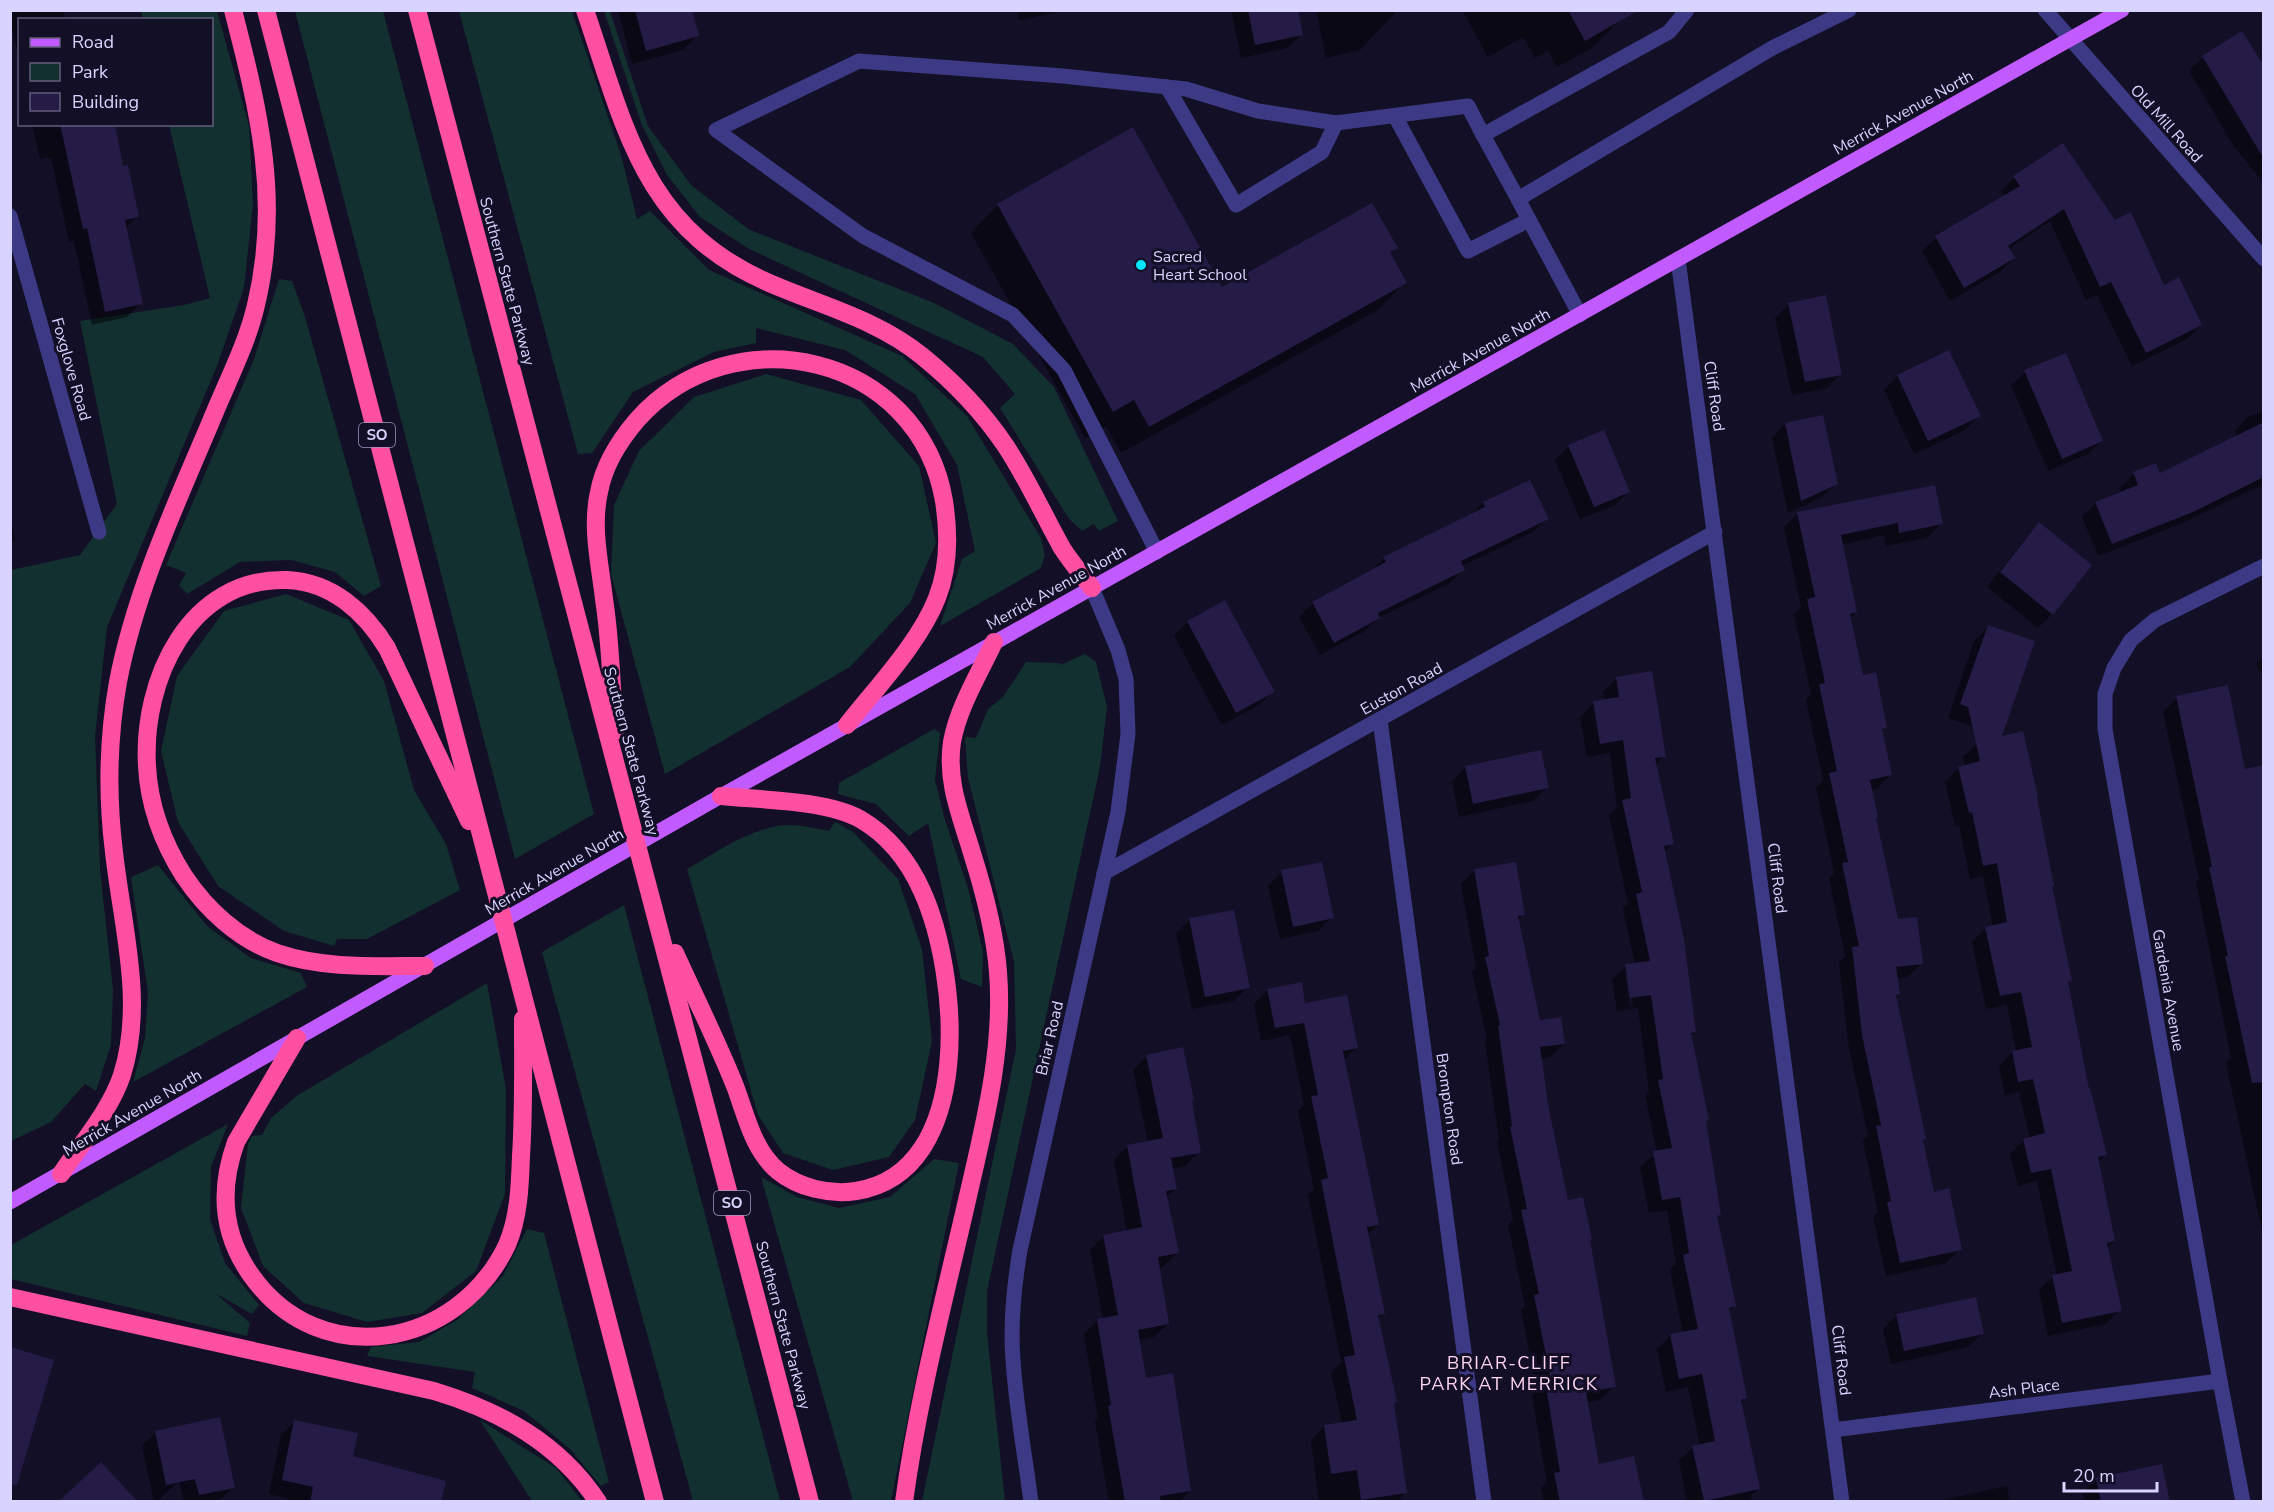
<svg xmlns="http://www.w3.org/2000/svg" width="2274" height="1512" viewBox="0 0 2274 1512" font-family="'Nunito Sans',sans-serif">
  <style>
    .green { fill: #12302f }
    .shadow { fill: #0007; fill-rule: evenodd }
    .building { fill: #241b47 }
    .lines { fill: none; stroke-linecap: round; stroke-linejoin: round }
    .minor { stroke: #3d3a85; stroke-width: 15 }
    .major { stroke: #c25bff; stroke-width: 15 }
    .highway { stroke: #ff4fa3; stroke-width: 18 }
    .poi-dot { fill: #00e5ff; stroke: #130f26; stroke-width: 2 }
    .labels { text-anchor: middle; stroke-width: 6; stroke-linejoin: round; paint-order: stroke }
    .shield { fill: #130f26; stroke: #9e99be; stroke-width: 1.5 }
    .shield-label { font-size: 15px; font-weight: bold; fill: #d9d4ff }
    .street-label { font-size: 16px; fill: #d9d4ff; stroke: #130f26 }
    .poi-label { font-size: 16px; fill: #d9d4ff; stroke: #130f26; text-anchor: start }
    .neighbourhood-label { font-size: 18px; letter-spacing: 1.5px; fill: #ffd6f0; stroke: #130f26 }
  </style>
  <rect width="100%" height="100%" fill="#130f26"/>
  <g class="green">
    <polygon points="141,11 217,11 249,126 253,204 244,288 217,366 107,627 95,736 100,869 113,990 111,1045 96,1091 85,1084 51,1122 11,1141 11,570 80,555 117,504 80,321 184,305 210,298 169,125 212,124 212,20 143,19"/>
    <polygon points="295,11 383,11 594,814 515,859"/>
    <polygon points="459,11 572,11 621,155 637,219 650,211 709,270 902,356 967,416 1041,538 1045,555 1041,568 940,626 962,559 975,551 957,465 915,394 845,350 756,328 756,343 714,352 633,392 592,453 578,454"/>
    <polygon points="604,11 610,11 648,126 691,185 748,229 934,303 1013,344 1054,387 1118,521 1099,531 1094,524 1082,531 1069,519 1000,408 1015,394 983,357 749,249 700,217 667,175 642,125"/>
    <polygon points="279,279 292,281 305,317 381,586 364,596 335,572 291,560 240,562 187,594 179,585 186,573 166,565 254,359"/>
    <polygon points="766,374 861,400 919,466 936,543 910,603 850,667 665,774 611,574 614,505 639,451 694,397"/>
    <polygon points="286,594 349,620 384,681 414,790 446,844 460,890 367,939 337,939 334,946 284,931 218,886 178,822 161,751 177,676 224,611"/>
    <polygon points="1085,654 1096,662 1107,707 1100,767 987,1291 987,1333 1005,1501 922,1501 1016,1049 1014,962 968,778 965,737 976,738 988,709 1003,697 1026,662 1060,663 1060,665"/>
    <polygon points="934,729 940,733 935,780 945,820 968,888 983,952 982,987 961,979 928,823 909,836 876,804 838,794 839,783"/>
    <path d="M835,822L853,832L898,879L922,949L932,1041L915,1120L889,1157L833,1170L783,1153L758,1115L687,869C715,853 745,832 777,826C794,823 812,828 829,831Z"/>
    <polygon points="158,865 207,926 251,958 301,973 307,987 133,1082 145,1038 148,993 131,877"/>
    <polygon points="624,905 780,1501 693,1501 542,952"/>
    <polygon points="487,983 506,1089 505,1194 476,1271 422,1313 367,1322 304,1303 263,1266 241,1208 248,1144 252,1136 262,1135 271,1118 298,1095"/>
    <polygon points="228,1124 211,1167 210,1219 225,1263 259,1305 252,1314 215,1293 250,1323 247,1336 11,1279 11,1245"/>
    <polygon points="934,1159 959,1163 891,1501 853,1501 761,1177 797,1197 839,1208 890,1197"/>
    <polygon points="527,1229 544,1233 609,1482 601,1486 570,1449 524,1411 472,1388 475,1372 367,1356 371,1347 419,1342 457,1320 503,1276"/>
    <polygon points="480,1420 556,1468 582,1501 532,1501"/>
  </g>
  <g class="shadow">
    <polygon points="10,10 63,10 65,20 20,20 20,63 10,21"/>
    <polygon points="618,10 690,10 697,36 683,50 632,64"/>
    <polygon points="1018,10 1069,10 1019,20"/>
    <polygon points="1231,10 1296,10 1301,35 1287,48 1241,58"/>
    <polygon points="1316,10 1398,10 1360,50 1326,58"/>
    <polygon points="1462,10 1613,10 1619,21 1592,48 1557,67 1548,51 1535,58 1523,37 1488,57"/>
    <polygon points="2242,34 2264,69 2264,183 2235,148 2189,71 2202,58"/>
    <polygon points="32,124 113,124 122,168 137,217 125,228 141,303 127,317 92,325 74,241 69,242 51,157 40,159"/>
    <polygon points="2014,178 2114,222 2163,287 2201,325 2187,339 2132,366 2097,295 2086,300 2050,221 2008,249 2014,258 2000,272 1950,301 1922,251 1936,238 2005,197 2001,191"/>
    <polygon points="998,205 1221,289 1396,248 1389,254 1405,282 1378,310 1121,453 1106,426 1085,438 971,233"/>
    <polygon points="1789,304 1841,374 1827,388 1792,395 1775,318"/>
    <polygon points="2025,372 2101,441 2088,454 2048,471 2011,385"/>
    <polygon points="1898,376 1979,416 1965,430 1914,454 1884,390"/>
    <polygon points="2264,411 2264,484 2178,525 2098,556 2082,517 2096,503 2122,493 2120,488 2134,474 2159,475 2237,437 2235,431 2248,417"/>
    <polygon points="1785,424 1836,483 1822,497 1788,513 1772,438"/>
    <polygon points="1569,446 1628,492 1614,506 1580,519 1555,460"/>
    <polygon points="1483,503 1547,518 1533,532 1462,566 1463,569 1450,583 1378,618 1365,631 1320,655 1299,617 1313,603 1370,572 1384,558 1470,516"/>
    <polygon points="1798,514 1941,524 1927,538 1886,546 1884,535 1842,545 1856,612 1850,618 1862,677 1886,727 1881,732 1890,775 1877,789 1871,790 1875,818 1897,921 1921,964 1907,977 1896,979 1898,994 1895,998 1925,1139 1922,1142 1933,1193 1960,1249 1946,1263 1886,1276 1873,1217 1878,1213 1863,1141 1868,1136 1849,1049 1839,963 1845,956 1829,878 1834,873 1816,788 1823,780 1806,700 1811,694 1794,614 1801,607 1784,527"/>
    <polygon points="10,517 15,540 10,544"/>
    <polygon points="2039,524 2052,614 2038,628 1987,587 2026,538"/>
    <polygon points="1225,602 1273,691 1259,705 1222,725 1174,636 1187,622"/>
    <polygon points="1988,627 1993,733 1948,718 1974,641"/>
    <polygon points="2264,657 2264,678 2256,664"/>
    <path d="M1617,678L1664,756L1655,765L1672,844L1664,852L1695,1032L1690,1036L1708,1119L1704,1123L1719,1215L1716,1218L1734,1306L1728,1312L1746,1398L1740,1403L1758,1489L1751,1496L1752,1502H1687L1679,1461L1693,1447L1700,1446L1688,1387L1666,1392L1657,1349L1671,1335L1683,1333L1670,1270L1676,1264L1667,1210L1649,1213L1640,1167L1657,1152L1645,1095L1649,1091L1638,1008L1617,1011L1612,980L1626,966L1635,964L1623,909L1628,904L1609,815L1617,807L1610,753L1587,757L1580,717L1594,703L1605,701L1603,692ZM1625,975H1628L1633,1005L1630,1006Z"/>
    <polygon points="2177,698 2244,770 2264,848 2264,1247 2261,1237 2263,1236 2226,1063 2231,1058 2196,882 2199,880 2163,712"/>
    <polygon points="1977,744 2050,887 2070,981 2066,984 2087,1091 2105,1155 2097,1163 2114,1241 2107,1248 2120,1310 2106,1324 2048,1336 2039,1290 2053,1277 2057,1276 2037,1181 2018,1186 2010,1154 2024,1140 2030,1139 2019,1092 2005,1095 1999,1066 2013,1052 2016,1051 2007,1005 1986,1009 1972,942 1986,928 1993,927 1983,876 1970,879 1959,825 1955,826 1945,782 1959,768 1965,766 1963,757"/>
    <polygon points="1540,752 1547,787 1533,801 1459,817 1452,781 1465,768"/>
    <polygon points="1475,870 1523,915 1518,920 1539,1021 1564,1044 1550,1057 1540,1059 1548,1111 1567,1202 1588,1241 1614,1386 1600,1400 1587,1402 1597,1466 1642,1502 1544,1502 1541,1488 1547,1483 1532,1396 1537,1391 1521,1310 1525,1306 1508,1225 1513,1220 1497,1142 1499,1140 1485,1041 1487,1039 1472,972 1476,969 1461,884"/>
    <polygon points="1282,872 1332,917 1318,931 1280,939 1268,886"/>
    <polygon points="1190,920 1248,987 1234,1001 1192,1009 1176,933"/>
    <polygon points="1268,990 1304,1004 1356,1048 1344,1060 1378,1224 1367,1235 1384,1313 1378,1319 1395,1402 1393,1404 1405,1493 1400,1498 1401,1502 1319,1502 1311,1440 1325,1426 1342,1424 1331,1373 1341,1362 1308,1195 1314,1189 1298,1111 1304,1105 1290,1035 1261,1041 1254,1004"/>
    <polygon points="1182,1049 1199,1152 1185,1166 1171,1169 1175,1189 1166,1198 1177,1253 1163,1267 1158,1268 1168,1324 1154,1337 1138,1340 1145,1379 1190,1491 1179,1502 1109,1502 1095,1421 1098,1418 1084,1334 1098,1320 1103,1319 1090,1250 1104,1236 1127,1232 1114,1160 1128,1146 1148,1142 1133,1070 1146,1057"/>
    <polygon points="1897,1315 1982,1334 1968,1347 1891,1364 1883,1329"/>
    <polygon points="295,1421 352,1457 439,1502 300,1502 269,1494 281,1435"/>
    <polygon points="156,1432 233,1487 219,1501 184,1502 179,1481 157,1502 154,1502 142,1446"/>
    <polygon points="2096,1480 2168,1502 2084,1502 2083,1493"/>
    <polygon points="2007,1486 2010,1502 1933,1502"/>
  </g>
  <g class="building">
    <polygon points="635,10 692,10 699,36 646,51"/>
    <polygon points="1248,10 1298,10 1303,35 1255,45"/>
    <polygon points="1568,10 1639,10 1585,41"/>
    <polygon points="2242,31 2264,66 2264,159 2202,56"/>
    <polygon points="60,124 115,124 123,166 128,165 139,217 125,220 143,304 105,312 87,228 83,229"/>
    <polygon points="1133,127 1222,287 1372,203 1398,248 1390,252 1407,283 1149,427 1134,400 1113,412 997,204"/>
    <polygon points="2063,143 2115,220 2131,212 2164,285 2179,277 2202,325 2146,353 2111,282 2100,287 2064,209 2008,246 2015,258 1964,288 1935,236 2020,186 2013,176"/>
    <polygon points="1826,295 1842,375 1805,382 1788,303"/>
    <polygon points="1949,350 1981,416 1928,441 1897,375"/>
    <polygon points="2066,353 2103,441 2062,459 2024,370"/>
    <polygon points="1823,415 1838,484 1801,501 1785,423"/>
    <polygon points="2264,422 2264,477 2193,512 2112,544 2095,502 2138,485 2133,472 2156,463 2160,473"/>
    <polygon points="1604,430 1630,492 1594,507 1568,445"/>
    <polygon points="1530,480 1549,519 1461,561 1465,570 1378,613 1380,618 1334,643 1312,602 1386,562 1383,557 1485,507 1483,502"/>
    <polygon points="1935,485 1943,524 1899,533 1898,523 1841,535 1857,612 1850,614 1863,675 1876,672 1887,728 1882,729 1892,775 1870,780 1878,817 1876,818 1898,919 1917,917 1923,964 1896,967 1900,994 1896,995 1926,1139 1923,1140 1934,1192 1949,1188 1962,1250 1900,1263 1887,1202 1891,1201 1876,1126 1881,1125 1862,1035 1852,947 1859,946 1842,863 1848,862 1829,773 1837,771 1819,684 1825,683 1807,599 1815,597 1797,512"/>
    <polygon points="2039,522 2092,565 2053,615 2000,572"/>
    <polygon points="1225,600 1275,692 1236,713 1187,621"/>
    <polygon points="1988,625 2035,641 2002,736 2023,731 2038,796 2037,797 2054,886 2052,886 2072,981 2068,982 2089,1089 2090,1088 2107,1155 2098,1157 2115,1241 2107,1243 2122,1311 2062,1323 2052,1275 2072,1271 2051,1169 2031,1173 2023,1139 2045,1133 2033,1079 2018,1082 2012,1051 2032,1047 2021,992 2000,996 1985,927 2007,922 1997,863 1983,866 1972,812 1969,813 1958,767 1980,761 1968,707 1960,704"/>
    <polygon points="1652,671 1666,757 1655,758 1674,844 1664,846 1684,939 1696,1032 1691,1033 1709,1120 1706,1121 1721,1215 1717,1216 1736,1306 1729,1308 1747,1398 1741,1400 1760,1489 1704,1501 1692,1446 1715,1441 1702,1374 1679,1379 1670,1334 1698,1329 1683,1255 1689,1253 1680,1197 1662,1200 1653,1151 1672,1148 1658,1080 1663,1079 1651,995 1630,998 1625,964 1650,961 1636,894 1642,892 1622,800 1631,798 1623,740 1600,744 1593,701 1619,697 1616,677"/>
    <polygon points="2228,685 2245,769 2264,765 2264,1082 2252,1083 2225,956 2228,956 2209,867 2212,867 2176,696"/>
    <polygon points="1541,750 1549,788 1473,804 1465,766"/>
    <polygon points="1322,862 1334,918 1293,927 1281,870"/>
    <polygon points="1516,862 1525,915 1518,916 1540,1020 1561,1017 1565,1044 1540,1047 1549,1110 1568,1200 1583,1197 1592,1239 1590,1240 1616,1387 1586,1392 1599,1464 1634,1456 1644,1502 1560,1502 1554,1473 1560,1472 1545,1381 1551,1380 1534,1295 1539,1294 1521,1210 1527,1209 1510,1127 1512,1126 1498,1026 1500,1025 1485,957 1489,956 1474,869"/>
    <polygon points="1234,910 1250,988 1205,997 1189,918"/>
    <polygon points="1302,982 1305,1003 1347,995 1358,1048 1343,1051 1379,1225 1367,1227 1385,1314 1378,1315 1397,1402 1394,1403 1407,1493 1361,1500 1357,1470 1331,1474 1324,1425 1357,1420 1344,1357 1355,1355 1321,1180 1328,1178 1311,1096 1318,1095 1304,1023 1275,1028 1267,989"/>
    <polygon points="1183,1047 1194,1100 1192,1101 1201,1153 1171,1158 1177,1189 1166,1191 1179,1253 1158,1257 1169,1324 1138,1330 1146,1378 1173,1373 1191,1491 1160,1496 1161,1502 1125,1502 1108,1406 1111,1405 1097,1319 1118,1315 1103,1235 1142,1227 1127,1145 1163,1138 1146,1055"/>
    <polygon points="1976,1297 1984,1334 1904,1351 1896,1314"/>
    <polygon points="10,1347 54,1360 17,1485 10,1484"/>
    <polygon points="220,1417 235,1488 199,1495 195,1479 166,1485 155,1431"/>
    <polygon points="294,1420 358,1433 353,1456 446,1481 441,1502 310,1502 313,1487 282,1480"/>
    <polygon points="101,1462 138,1502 58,1502"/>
    <polygon points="2162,1464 2170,1502 2101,1502 2096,1478"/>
  </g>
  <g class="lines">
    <g class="minor">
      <polyline points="2045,10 2264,259"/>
      <polyline points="1167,87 1236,205 1322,152 1336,123"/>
      <polyline points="1395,116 1468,251 1529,220"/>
      <polyline points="1483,135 1518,199"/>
      <polyline points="10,216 99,532"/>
      <polyline points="1678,259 1842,1502"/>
      <polyline points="1580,315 1518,199 1774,47 1849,10"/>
      <polyline points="1157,552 1064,370 1013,315 863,236 716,130 859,61 1063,76 1186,89 1258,111 1336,123 1468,106 1483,135 1669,32 1687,10"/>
      <polyline points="1380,720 1484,1502"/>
      <polyline points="1104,873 1715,532"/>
      <polyline points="1833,1430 2220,1381"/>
      <path d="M1031,1502C1025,1455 1016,1407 1013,1360C1010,1323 1014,1286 1020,1250L1118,812L1128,734L1126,679L1118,650L1092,588"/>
      <polyline points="2243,1502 2220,1381 2105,729 2105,694 2114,668 2131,640 2155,620 2264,566"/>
    </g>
    <polyline class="major" points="10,1202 721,796 2122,10"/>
    <g class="highway">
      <polyline points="266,10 655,1502"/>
      <polyline points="417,10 810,1502"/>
      <path d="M585,10C625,127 643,227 767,282C819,305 877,319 922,356C954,382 982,411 1005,445C1027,478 1043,514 1062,548C1071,562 1082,575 1092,588"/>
      <path d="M615,731C611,687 611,643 604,599C600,564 591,528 599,492C604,465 619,441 637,420C733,312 919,354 944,501C949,533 949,568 937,598C920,642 876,688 847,725"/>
      <path d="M675,953C695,997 717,1041 735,1086C746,1115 753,1150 778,1171C799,1188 830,1195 856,1191C977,1172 959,972 922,891C909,862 888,835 860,819C827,800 760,800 721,796"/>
      <path d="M425,966C375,966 324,969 277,953C238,939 206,909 184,876C163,843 149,805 147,766C142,680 189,577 287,580C332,582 365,612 387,648L469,821"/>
      <path d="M297,1038L236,1142C219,1189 222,1234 251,1275C320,1373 458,1348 507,1245C519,1217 520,1185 521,1156C524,1110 523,1065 523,1019"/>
      <path d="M61,1174C81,1144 111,1109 122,1075C145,1002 122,926 114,852C107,796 108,738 118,682C136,587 180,496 217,407C231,374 248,340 256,305C281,200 259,111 233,10"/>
      <path d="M10,1297L434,1391C500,1411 559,1443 598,1502"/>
      <path d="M904,1502C918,1398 945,1297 968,1196C985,1122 1004,1048 998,972C995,931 984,891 972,853C961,816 946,782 952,742C958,708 979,674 994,642"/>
    </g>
  </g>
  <circle class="poi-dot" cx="1141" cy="265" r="6"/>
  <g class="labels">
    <g class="shield">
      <rect x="359" y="423" width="36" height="24" rx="4.5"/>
      <rect x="714" y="1191" width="36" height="24" rx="4.5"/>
    </g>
    <g class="shield-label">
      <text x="377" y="440">SO</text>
      <text x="732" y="1208">SO</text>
    </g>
    <g class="street-label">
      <text transform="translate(1903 112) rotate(-29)" y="6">Merrick Avenue North</text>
      <text transform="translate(2167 123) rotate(48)" y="6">Old Mill Road</text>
      <text transform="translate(508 281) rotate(75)" y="6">Southern State Parkway</text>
      <text transform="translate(1480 350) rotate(-29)" y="6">Merrick Avenue North</text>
      <text transform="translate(72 369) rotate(74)" y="6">Foxglove Road</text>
      <text transform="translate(1715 396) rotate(82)" y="6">Cliff Road</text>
      <text transform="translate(1056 587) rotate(-29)" y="6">Merrick Avenue North</text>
      <text transform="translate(1401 688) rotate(-29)" y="6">Euston Road</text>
      <text transform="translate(632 751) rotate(75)" y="6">Southern State Parkway</text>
      <text transform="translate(554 871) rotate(-30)" y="6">Merrick Avenue North</text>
      <text transform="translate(1778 878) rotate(83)" y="6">Cliff Road</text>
      <text transform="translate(2169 990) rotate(80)" y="6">Gardenia Avenue</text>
      <text transform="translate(1049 1038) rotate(-77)" y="6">Briar Road</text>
      <text transform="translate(1450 1109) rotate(82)" y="6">Brompton Road</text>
      <text transform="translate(132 1112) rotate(-30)" y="6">Merrick Avenue North</text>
      <text transform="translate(784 1325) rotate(75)" y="6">Southern State Parkway</text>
      <text transform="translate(1842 1360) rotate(83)" y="6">Cliff Road</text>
      <text transform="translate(2024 1388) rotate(-7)" y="6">Ash Place</text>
    </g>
    <g class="poi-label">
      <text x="1153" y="262">Sacred<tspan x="1153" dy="18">Heart School</tspan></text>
    </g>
    <g class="neighbourhood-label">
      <text x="1509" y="1369">BRIAR-CLIFF<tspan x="1509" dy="21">PARK AT MERRICK</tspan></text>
    </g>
  </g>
  <rect width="2274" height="1512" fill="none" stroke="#d9d4ff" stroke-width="24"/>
  <rect x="18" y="18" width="195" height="108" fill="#130f26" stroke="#625e7d" stroke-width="1.5"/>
  <rect x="30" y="38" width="30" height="9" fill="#c25bff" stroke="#625e7d" stroke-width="1.5"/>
  <text x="72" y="48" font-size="18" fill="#d9d4ff">Road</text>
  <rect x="30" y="63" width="30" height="18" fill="#12302f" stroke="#625e7d" stroke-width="1.5"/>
  <text x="72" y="78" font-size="18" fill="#d9d4ff">Park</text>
  <rect x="30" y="93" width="30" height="18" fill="#241b47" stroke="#625e7d" stroke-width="1.5"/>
  <text x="72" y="108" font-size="18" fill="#d9d4ff">Building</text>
  <path d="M2064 1482v9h93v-9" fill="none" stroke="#d9d4ff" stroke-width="3"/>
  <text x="2073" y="1482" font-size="18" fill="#d9d4ff" stroke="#130f26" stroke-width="4.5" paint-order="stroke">20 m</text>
</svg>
